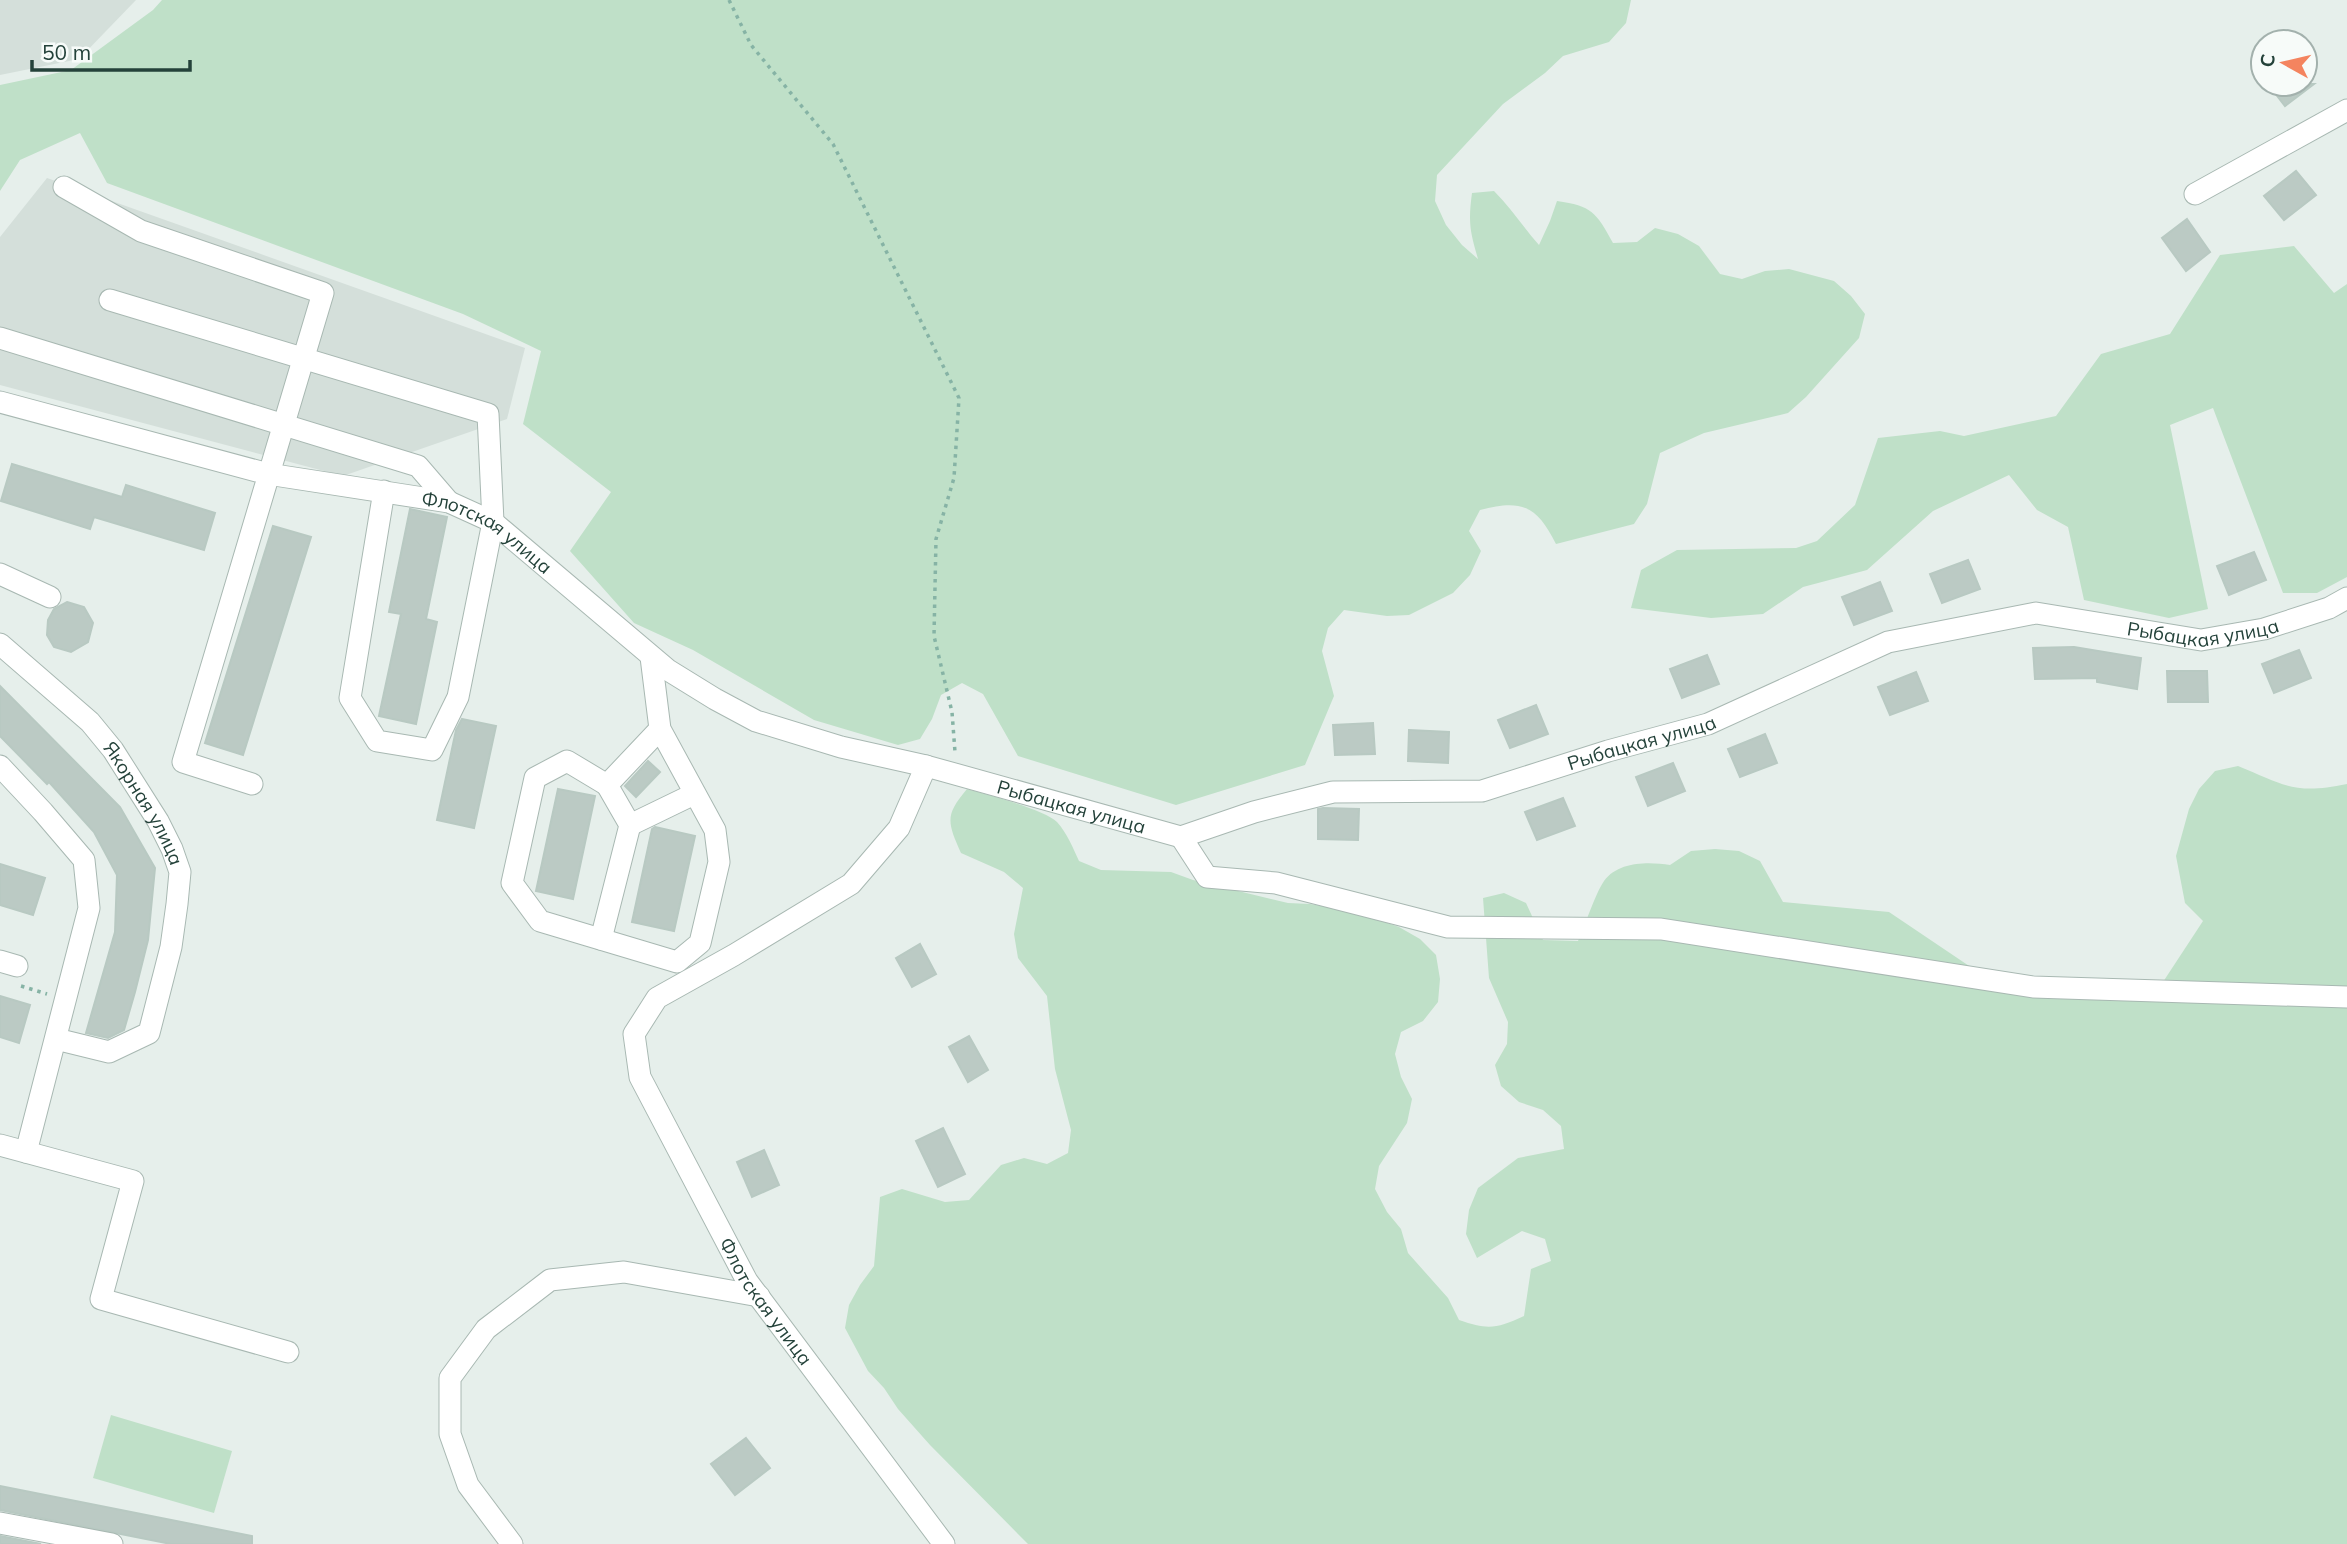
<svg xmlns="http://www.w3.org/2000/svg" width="2347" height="1544" viewBox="0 0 2347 1544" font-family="Mulish,sans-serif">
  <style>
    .built { fill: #d4dfda }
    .green { fill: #bfe0c8 }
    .building { fill: #bbcac4; stroke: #b8c9c2; stroke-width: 2 }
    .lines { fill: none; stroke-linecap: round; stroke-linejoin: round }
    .minor-casing { stroke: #a8b8b2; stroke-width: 23 }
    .path { stroke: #86b3a5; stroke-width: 3.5; stroke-dasharray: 3.5 5; stroke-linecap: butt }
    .minor { stroke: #fff; stroke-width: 21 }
    .labels { text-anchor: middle; stroke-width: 7; stroke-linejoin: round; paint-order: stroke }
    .street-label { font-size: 19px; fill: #24423a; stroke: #f7fbf9 }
  </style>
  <rect width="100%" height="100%" fill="#e6efeb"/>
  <g class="built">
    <polygon points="0,0 136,0 79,59 0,75"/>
    <polygon points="47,178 525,348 507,419 343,476 0,385 0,237"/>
  </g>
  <g class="green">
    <path d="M162,0H1631L1626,23L1609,42L1563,56L1545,73L1503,104L1437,175L1435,201L1446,225L1462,245L1478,259C1470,231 1468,223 1472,193L1494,191C1511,208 1523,227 1539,245L1550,221L1557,201C1592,206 1596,212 1613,243L1637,242L1655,228L1678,234L1699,246L1720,274L1742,279L1765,271L1789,269L1834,281L1851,296L1865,314L1859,338L1806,397L1788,413L1704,433L1660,453L1647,504L1634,524L1556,544C1537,506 1522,499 1480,510L1469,531L1481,551L1470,575L1453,593L1409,615L1387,616L1344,610L1328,628L1322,651L1334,696L1305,765L1176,805L1018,756L983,694L962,683L941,695L932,719L920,739L898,745L814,720L693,650L634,623L570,551L611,492L523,424L541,351L463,314L107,183L80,133L20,160L0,191V85L71,70L153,10Z"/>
    <polygon points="2294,246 2334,293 2347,284 2347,577 2317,593 2283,593 2213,408 2170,425 2208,609 2169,618 2084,600 2068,527 2037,510 2009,475 1933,511 1867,570 1803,587 1763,614 1711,618 1631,608 1641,570 1677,550 1796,548 1817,541 1855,505 1878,438 1940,431 1964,436 2056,416 2101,354 2170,334 2220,255"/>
    <path d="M2238,766C2284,785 2295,795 2347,784V1544H1028L930,1445L898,1409L884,1388L868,1371L845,1328L849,1305L860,1285L874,1266L880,1197L902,1189L945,1202L969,1200L1001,1165L1024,1158L1047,1164L1068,1153L1071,1130L1055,1069L1047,996L1018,958L1014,934L1023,888L1004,872L961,853C947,822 945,815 967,789C986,794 1045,810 1057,822C1067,833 1073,848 1079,861L1101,870L1171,872L1193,880L1288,903L1310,904L1356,912L1399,927L1420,939L1436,955L1440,979L1438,1002L1423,1021L1401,1032L1395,1054L1401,1077L1412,1099L1407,1123L1379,1166L1375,1189L1387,1212L1401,1229L1408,1253L1448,1298L1459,1320C1488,1330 1496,1329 1524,1316L1531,1269L1551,1261L1545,1239L1522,1231L1477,1258L1466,1234L1469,1210L1478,1188L1518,1158L1564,1149L1561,1126L1543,1110L1519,1102L1501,1086L1495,1065L1507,1044L1508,1022L1489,978L1483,898L1504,893L1526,903L1543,940L1578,941C1585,926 1595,894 1604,881C1619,861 1649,862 1670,865L1691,851L1715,849L1739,851L1760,861L1783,902L1889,912L1984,976L2161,985L2203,921L2185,903L2176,856L2189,809L2199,789L2215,771Z"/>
    <polygon points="111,1415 232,1451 214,1513 93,1478"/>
  </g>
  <g class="building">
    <polygon points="2268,84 2314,84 2285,106"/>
    <polygon points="2296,171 2316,195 2284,220 2264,196"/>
    <polygon points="2187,219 2210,252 2186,271 2162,238"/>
    <polygon points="12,464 122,497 126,485 215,513 204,550 94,517 90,529 1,501"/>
    <polygon points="410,509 447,517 426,619 437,622 416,724 379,716 401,614 389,612"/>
    <polygon points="273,526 311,537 243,755 205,743"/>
    <polygon points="2254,552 2266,580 2229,595 2217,566"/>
    <polygon points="1968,560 1980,589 1942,603 1930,574"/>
    <polygon points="1880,582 1892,611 1854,625 1842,597"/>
    <polygon points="67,602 84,607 93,623 88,642 71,652 54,647 47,635 48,620 54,609"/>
    <polygon points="2074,647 2141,658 2137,689 2097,682 2097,678 2035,679 2033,648"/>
    <polygon points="2299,650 2311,678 2274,693 2262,664"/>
    <polygon points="1707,655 1719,684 1682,698 1670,669"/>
    <polygon points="2167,671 2207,671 2208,702 2168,702"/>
    <polygon points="1916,672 1928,701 1890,715 1878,687"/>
    <polygon points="0,686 120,807 155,868 148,940 135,992 124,1030 108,1038 86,1033 115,932 117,875 94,832 49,782 47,784 0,736"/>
    <polygon points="1536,705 1548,734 1510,748 1498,720"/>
    <polygon points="462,719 496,726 474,828 437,820 456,730"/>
    <polygon points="1373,723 1375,754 1335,755 1333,725"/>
    <polygon points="1409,730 1449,732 1448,763 1408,761"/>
    <polygon points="1765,734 1777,763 1740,777 1728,749"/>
    <polygon points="648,761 660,772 636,797 625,786"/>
    <polygon points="1673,763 1685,791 1648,806 1636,777"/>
    <polygon points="558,789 595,796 573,899 536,891"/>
    <polygon points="1563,798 1575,826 1537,840 1525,812"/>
    <polygon points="1323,808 1359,809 1358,840 1318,839 1318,809"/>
    <polygon points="655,827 695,836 674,931 632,922 652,829"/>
    <polygon points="0,864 45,878 33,915 0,905"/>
    <polygon points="920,944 936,974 912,987 896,958"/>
    <polygon points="0,996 30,1005 19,1043 0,1037"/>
    <polygon points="969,1036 988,1070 968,1082 949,1047"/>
    <polygon points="943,1128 965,1174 938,1187 916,1141"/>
    <polygon points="764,1150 779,1185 752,1197 737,1162"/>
    <polygon points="746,1438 770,1468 735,1495 711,1464"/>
    <polygon points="0,1486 252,1536 252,1544 171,1544 0,1510"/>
    <polygon points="0,1536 41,1544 0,1544"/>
  </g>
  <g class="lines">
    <g class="minor-casing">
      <g id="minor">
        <polyline points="64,187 141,231 323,293 183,762 252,784"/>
        <polyline points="2195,194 2347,110"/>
        <polyline points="110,300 488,414 493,522 458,697 432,750 377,741 350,698 384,491"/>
        <polyline points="0,338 418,466 449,502"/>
        <path id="s1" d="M0,402L268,474L449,502L493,522L668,670L715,699L756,721L841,747L926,766L1181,837L1254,812L1333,792L1482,791L1608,751L1708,724L1888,642L2036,613L2201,640L2264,629L2329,608L2347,598"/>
        <polyline points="0,574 50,597"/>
        <path id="s2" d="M0,644L90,722L113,750L158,821L172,849L180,872L177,904L171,947L149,1033L109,1052L56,1039"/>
        <polyline points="651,657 660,729 715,830 719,862 700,943 677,962 540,921 512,883 535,778 567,761 607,785 660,729"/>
        <polyline points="0,766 43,812 84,860 89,908 26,1152"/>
        <path id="s3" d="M926,766L899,828L851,884L734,955L657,998L634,1034L640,1077L747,1281L944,1544"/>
        <polyline points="630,825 694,794"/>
        <polyline points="1181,837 1207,877 1276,883 1448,927 1661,929 2033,987 2347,997"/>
        <polyline points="601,939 630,825 607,785"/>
        <polyline points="0,961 17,966"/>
        <polyline points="0,1145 133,1181 101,1299 288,1352"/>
        <polyline points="0,1523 112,1544"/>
        <polyline points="512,1544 468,1485 450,1434 450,1378 486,1329 550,1280 624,1272 759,1296"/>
      </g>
    </g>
    <g class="path">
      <polyline points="729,0 751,45 833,144 959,398 954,478 936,539 934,636 952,712 955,752"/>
      <polyline points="21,986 47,994"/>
    </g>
    <use href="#minor" class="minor"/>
  </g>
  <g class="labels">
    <g class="street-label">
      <text dy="7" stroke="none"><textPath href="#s1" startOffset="508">Флотская улица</textPath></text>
      <text dy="7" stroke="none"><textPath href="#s1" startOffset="2342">Рыбацкая улица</textPath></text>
      <text dy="7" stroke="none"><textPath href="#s1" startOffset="1755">Рыбацкая улица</textPath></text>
      <text dy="7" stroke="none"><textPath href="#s2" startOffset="217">Якорная улица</textPath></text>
      <text dy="7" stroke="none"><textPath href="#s1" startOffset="1167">Рыбацкая улица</textPath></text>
      <text dy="7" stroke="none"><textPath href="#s3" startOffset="710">Флотская улица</textPath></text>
    </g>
  </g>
  <g transform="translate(2284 63) rotate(278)"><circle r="33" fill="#f7fbf9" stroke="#a3b1ad" stroke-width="2"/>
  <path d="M0-5L12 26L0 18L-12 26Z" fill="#f4845f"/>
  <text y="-10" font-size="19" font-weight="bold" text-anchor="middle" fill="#24423a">С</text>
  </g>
  <path d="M32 60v10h158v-10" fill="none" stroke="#24423a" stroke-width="3.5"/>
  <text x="42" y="60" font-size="21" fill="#24423a" stroke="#f7fbf9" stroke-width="5" paint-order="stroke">50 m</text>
</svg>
